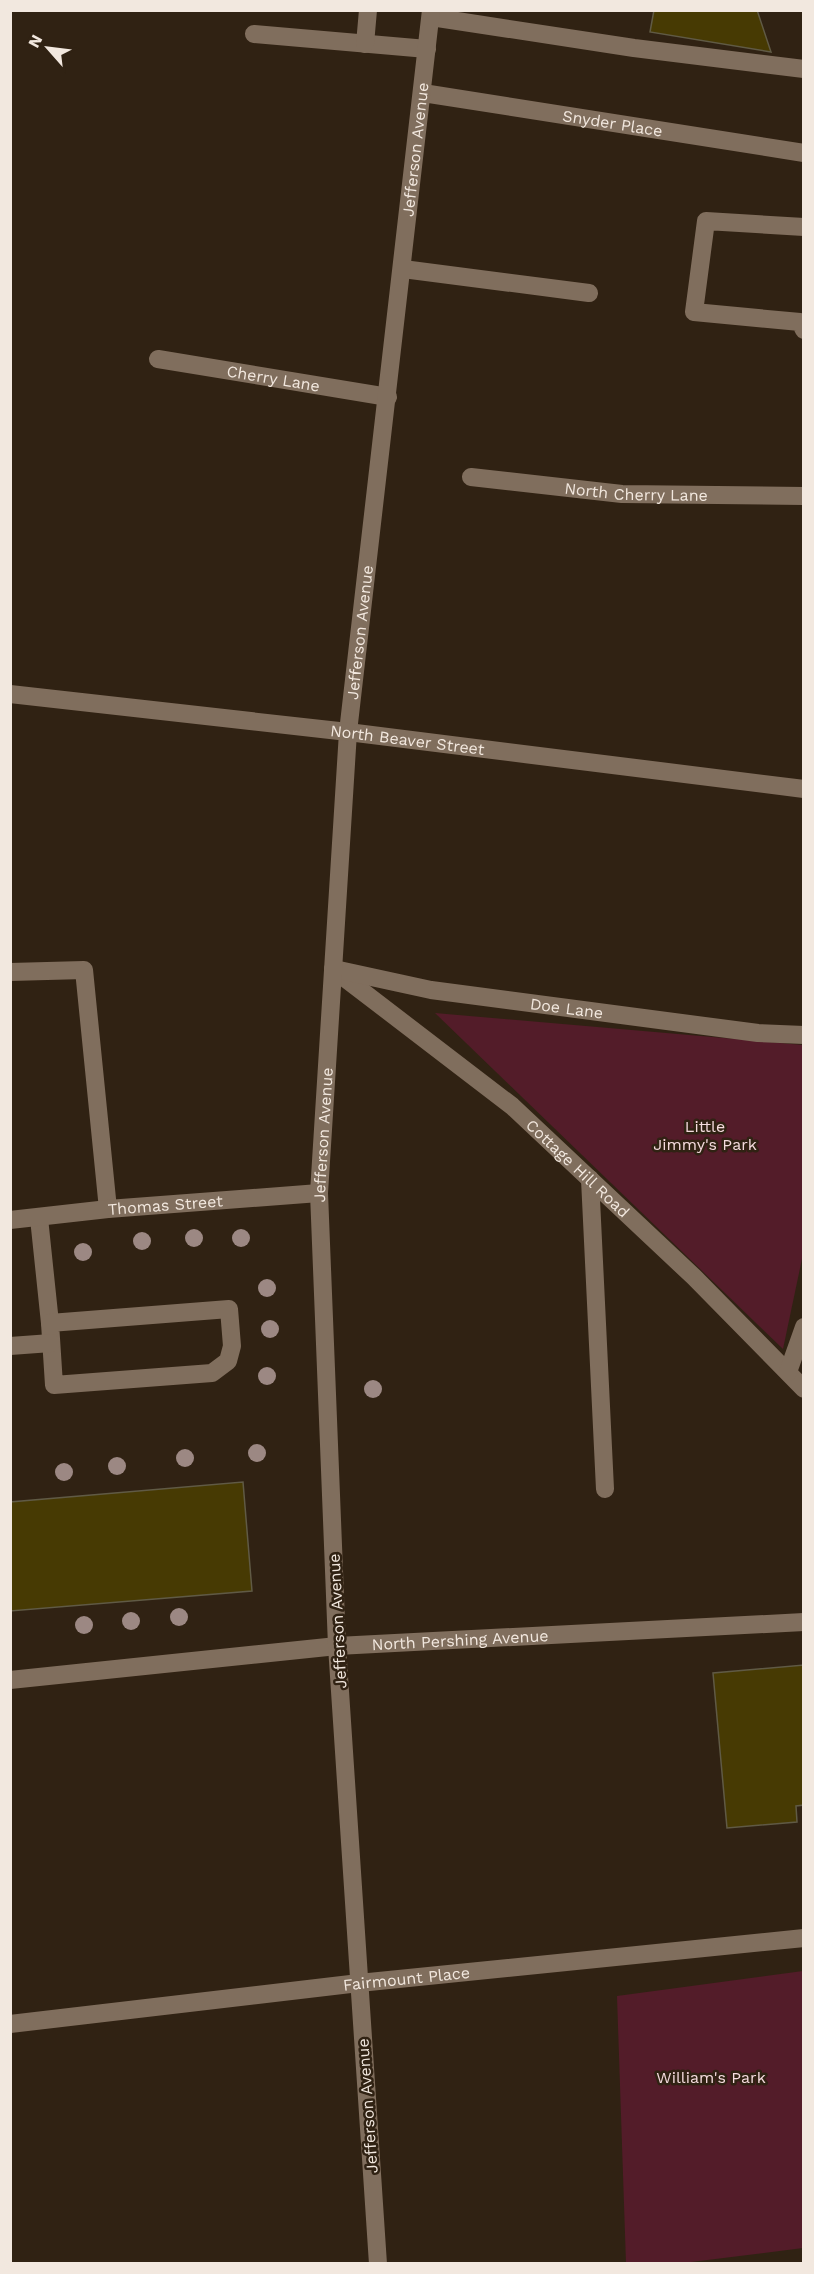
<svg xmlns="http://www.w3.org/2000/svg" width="814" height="2274" viewBox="0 0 814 2274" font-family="'Work Sans',sans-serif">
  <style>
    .green { fill: #531c29 }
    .building { fill: #473a03; stroke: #605a45; stroke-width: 1.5 }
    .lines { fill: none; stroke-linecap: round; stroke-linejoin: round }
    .service { stroke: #806e5d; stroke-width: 18 }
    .minor { stroke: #806e5d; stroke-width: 18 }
    .tertiary { stroke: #806e5d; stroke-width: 18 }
    .tree { fill: #9c8883 }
    .labels { text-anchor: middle; stroke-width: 5; stroke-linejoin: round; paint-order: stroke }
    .street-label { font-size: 16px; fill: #f2e8df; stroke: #302213 }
    .park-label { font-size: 16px; fill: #f5dbde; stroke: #302213 }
  </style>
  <rect width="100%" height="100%" fill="#302213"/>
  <g class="green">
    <polygon points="435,1013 803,1045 803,1254 783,1349"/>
    <polygon points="803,1971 803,2248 683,2263 626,2263 617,1996"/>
  </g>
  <g class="building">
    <polygon points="654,10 757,10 771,52 650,32"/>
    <polygon points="243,1482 252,1591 10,1611 10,1502"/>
    <polygon points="804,1665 804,1805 796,1806 797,1822 727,1828 713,1673"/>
  </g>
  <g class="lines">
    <g class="service">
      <polyline points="431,17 634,48 804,69"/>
      <polyline points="254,34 427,49"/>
      <polyline points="365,44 368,10"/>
      <polyline points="804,227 706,221 694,312 800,322 804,330"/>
      <polyline points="403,269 589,293"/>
      <path id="s1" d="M471,477L622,494L804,496"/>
      <polyline points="10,972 84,970 108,1209"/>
      <polyline points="590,1179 605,1489"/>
      <polyline points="39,1218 50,1323"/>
      <polygon points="229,1309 232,1346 228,1361 212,1373 54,1385 50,1323"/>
      <polyline points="10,1346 51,1343"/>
      <path id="s2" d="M10,2024L359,1983L804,1938"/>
    </g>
    <g class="minor">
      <path id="s3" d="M423,93L804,153"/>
      <path id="s4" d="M158,359L388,397"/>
      <path id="s5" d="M333,969L512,1106L694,1277L804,1389"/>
      <path id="s6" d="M339,970L431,990L758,1033L804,1035"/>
      <path id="s7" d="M10,1220L108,1209L319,1193"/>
      <polyline points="788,1372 804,1327"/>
      <path id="s8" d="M10,1680L337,1646L804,1622"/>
      <path id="s9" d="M378,2264L337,1646L319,1193L348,732L431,10"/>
    </g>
    <path class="tertiary" id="s10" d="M10,694L348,732L804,789"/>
  </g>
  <g class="tree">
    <circle cx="194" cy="1238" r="9"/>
    <circle cx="241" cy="1238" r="9"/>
    <circle cx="142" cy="1241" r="9"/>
    <circle cx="83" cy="1252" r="9"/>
    <circle cx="267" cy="1288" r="9"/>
    <circle cx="270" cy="1329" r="9"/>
    <circle cx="267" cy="1376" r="9"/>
    <circle cx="373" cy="1389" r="9"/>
    <circle cx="257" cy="1453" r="9"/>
    <circle cx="185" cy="1458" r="9"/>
    <circle cx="117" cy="1466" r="9"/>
    <circle cx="64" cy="1472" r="9"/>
    <circle cx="179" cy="1617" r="9"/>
    <circle cx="131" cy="1621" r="9"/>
    <circle cx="84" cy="1625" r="9"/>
  </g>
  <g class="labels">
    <g class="street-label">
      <text dy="6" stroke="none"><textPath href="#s3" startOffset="192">Snyder Place</textPath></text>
      <text dy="6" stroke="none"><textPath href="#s9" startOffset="2121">Jefferson Avenue</textPath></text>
      <text dy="6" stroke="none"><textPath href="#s4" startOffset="117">Cherry Lane</textPath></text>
      <text dy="6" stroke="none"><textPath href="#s1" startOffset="166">North Cherry Lane</textPath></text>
      <text dy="6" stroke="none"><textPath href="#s9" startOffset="1635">Jefferson Avenue</textPath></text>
      <text dy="6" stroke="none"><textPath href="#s10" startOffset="400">North Beaver Street</textPath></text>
      <text dy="6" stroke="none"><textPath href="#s6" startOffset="231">Doe Lane</textPath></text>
      <text dy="6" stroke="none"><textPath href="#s9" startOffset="1131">Jefferson Avenue</textPath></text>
      <text dy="6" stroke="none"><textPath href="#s5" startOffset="316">Cottage Hill Road</textPath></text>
      <text dy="6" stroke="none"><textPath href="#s7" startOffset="156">Thomas Street</textPath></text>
      <text transform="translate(337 1621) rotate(-93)" y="6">Jefferson Avenue</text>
      <text dy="6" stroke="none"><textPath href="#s8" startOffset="452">North Pershing Avenue</textPath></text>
      <text dy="6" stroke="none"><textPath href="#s2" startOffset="399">Fairmount Place</textPath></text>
      <text transform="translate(367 2106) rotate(-94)" y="6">Jefferson Avenue</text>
    </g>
    <g class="park-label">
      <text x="705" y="1132">Little<tspan x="705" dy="18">Jimmy's Park</tspan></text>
      <text x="711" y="2083">William's Park</text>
    </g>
  </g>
  <rect width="814" height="2274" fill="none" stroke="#f2e8df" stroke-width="24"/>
  <g transform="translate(48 48) rotate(298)" stroke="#302213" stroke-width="4.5" paint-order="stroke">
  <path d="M0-4.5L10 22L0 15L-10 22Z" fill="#f2e8df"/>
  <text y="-9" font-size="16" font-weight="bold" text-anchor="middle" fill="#f2e8df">N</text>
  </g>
</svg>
